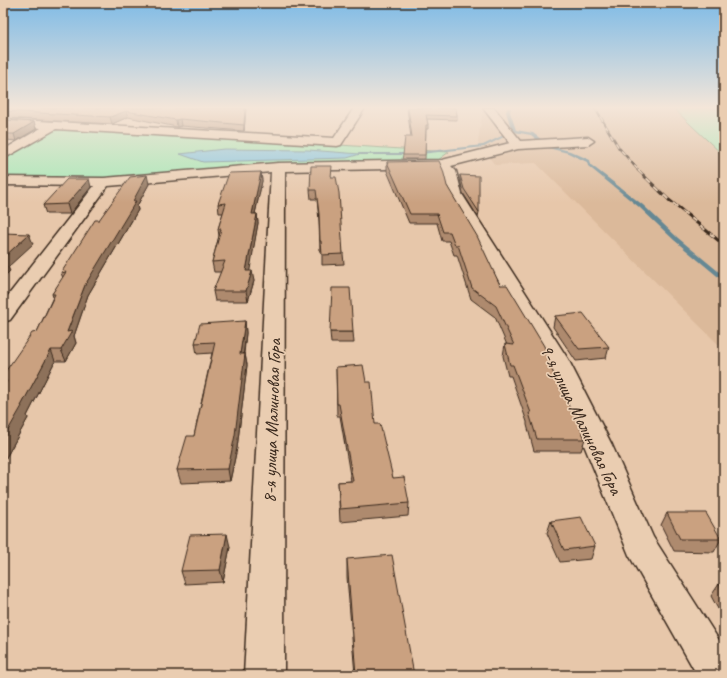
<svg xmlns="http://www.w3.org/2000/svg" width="727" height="678" viewBox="0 0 727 678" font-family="Caveat,sans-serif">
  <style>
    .built { fill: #dbb99a }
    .green { fill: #a2e7b4; stroke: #6e8869 }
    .water { fill: #81c6e2; stroke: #658894 }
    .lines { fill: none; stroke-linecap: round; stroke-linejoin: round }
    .stream { fill: #658894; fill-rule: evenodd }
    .minor-casing { stroke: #3b2a1e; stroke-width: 3 }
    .minor { fill: #eacdb1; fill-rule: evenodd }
    .rail-far1-casing { stroke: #3b2a1e; stroke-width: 2.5 }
    .rail-casing { stroke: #3b2a1e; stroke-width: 3 }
    .rail-far1 { stroke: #eacdb1; stroke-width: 1.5; stroke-dasharray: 5; stroke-linecap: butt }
    .rail { stroke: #eacdb1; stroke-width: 2; stroke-dasharray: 6; stroke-linecap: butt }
    .wall { fill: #ae8a6e; stroke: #3b2a1e }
    .shaded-wall { fill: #8d715a; stroke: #3b2a1e }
    .building { fill: #caa180; stroke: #3b2a1e }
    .labels { text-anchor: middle; stroke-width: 3.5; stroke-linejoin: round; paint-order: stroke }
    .street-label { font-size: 19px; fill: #3b2a1e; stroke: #eacdb1 }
  </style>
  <rect width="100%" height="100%" fill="#e7c7aa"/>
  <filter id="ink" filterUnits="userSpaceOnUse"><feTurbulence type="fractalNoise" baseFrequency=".025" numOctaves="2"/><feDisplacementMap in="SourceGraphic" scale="8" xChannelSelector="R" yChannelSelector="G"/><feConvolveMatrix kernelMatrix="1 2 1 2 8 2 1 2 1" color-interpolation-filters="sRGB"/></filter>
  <g filter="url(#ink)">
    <polygon class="built" points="487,108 673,108 724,156 724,350 536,163 495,165 478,143 482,113"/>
    <g class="green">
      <polygon points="673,108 724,108 724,156"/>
      <polygon points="55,127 449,152 434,163 109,179 3,177 3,159"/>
    </g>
    <polygon class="water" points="224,149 308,150 360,154 347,158 203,162 180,154"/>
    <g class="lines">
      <polygon class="stream" points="507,108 511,108 510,112 516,130 533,133 550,146 570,151 590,160 591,165 643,205 678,238 724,276 724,281 722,280 674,240 639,207 588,166 587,162 568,153 548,148 531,135 514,132 484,147 411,155 360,155 358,154 360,153 411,153 483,145 512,131 506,112"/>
      <g class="minor-casing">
        <g id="minor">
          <polygon points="354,108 365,108 341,145 337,146 56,129 3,159 3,150 41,128 3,125 3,119 334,138"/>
          <polygon points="483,108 494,108 521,141 588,137 594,141 588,145 518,149 451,166 456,171 462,194 568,359 612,445 653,537 724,648 724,675 697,675 629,555 584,445 544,359 448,194 443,172 439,168 285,171 284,675 244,675 271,172 108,186 10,320 3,322 3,302 94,186 3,185 3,177 104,178 278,163 442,160 510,143"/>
        </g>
      </g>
      <use href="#minor" class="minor"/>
      <g class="rail-far1-casing">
        <polyline id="rail-far1" points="595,108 619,148 639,171"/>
      </g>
      <g class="rail-casing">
        <polyline id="rail" points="638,170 669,200 724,245"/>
      </g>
      <use href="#rail-far1" class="rail-far1"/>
      <use href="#rail" class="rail"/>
    </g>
    <g class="wall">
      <polygon points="3,108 246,108 244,131 181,126 177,127 128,117 112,124 3,118"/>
      <polygon points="407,108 456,108 457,116 457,120 427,119 428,125 428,129 426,129 425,159 402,159 403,155 411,137"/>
      <polygon points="3,120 34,122 36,129 16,141 6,140 3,142"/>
      <polygon points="387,162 447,186 500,285 551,368 572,413 585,439 581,451 534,451 527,425 527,422 511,376 508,376 503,356 505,344 507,345 495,317 471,299 457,255 454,255 449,241 442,241 437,223 409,223 387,171"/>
      <polygon points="261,172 262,181 255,214 257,214 258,223 249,271 254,281 248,301 215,301 213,291 221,272 214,272 212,262 219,236 218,229 223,213 219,213 218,204"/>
      <polygon points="460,175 479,212 478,217 463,193 460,179"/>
      <polygon points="332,177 343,254 344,264 322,265 322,251 320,251 319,221 317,199 311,199 310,190"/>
      <polygon points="149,184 137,206 138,210 88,295 74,336 76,343 66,361 55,361 27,416 28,418 3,463 3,375 37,332 53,297 52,294 63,278 61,273 99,220"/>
      <polygon points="91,187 70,214 46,214 43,205"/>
      <polygon points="555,316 609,347 606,358 576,361 553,327"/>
      <polygon points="245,321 246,333 244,354 245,354 247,365 237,448 230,481 181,483 177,470 194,436 212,353 197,354 195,343"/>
      <polygon points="330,332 353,332 354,343 331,343"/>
      <polygon points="336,367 375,424 393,478 409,503 408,516 340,522 338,482 351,481 340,416 337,416"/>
      <polygon points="667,513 721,539 714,552 674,551 661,525"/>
      <polygon points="551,521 595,546 591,559 560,562 547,533"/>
      <polygon points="230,547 223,582 185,584 181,571"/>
      <polygon points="347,559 414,675 355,675 347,577"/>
      <polygon points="724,583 724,620 711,596 719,584"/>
    </g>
    <g class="shaded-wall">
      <polygon points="245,108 246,108 244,131 244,125"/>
      <polygon points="126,111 128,117 112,124 110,117"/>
      <polygon points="180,119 181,126 177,127 176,120"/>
      <polygon points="34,122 36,129 16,141 14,134"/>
      <polygon points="3,134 6,140 3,142"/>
      <polygon points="261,172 262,181 253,223 252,214"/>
      <polygon points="147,175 149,184 137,206 138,210 88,295 74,336 76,343 66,361 61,350 67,332 85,285"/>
      <polygon points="89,179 91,187 70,214 67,204"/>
      <polygon points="257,214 258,223 248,281 246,271"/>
      <polygon points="29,234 33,244 8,267 10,271 3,278 3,258"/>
      <polygon points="252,271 254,281 248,301 246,291"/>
      <polygon points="245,321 246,333 242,365 240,354"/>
      <polygon points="51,350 55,361 27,416 28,418 3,463 3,439"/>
      <polygon points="245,354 247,365 237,448 230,481 228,469"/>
      <polygon points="227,534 230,547 223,582 220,570"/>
    </g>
    <g class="building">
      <polygon points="3,108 245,108 244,125 180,119 176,120 126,111 110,117 3,111"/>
      <polygon points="408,108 456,108 457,116 426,115 428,125 426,125 425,155 403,155 405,137 412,137"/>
      <polygon points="3,120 34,122 14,134 3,134"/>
      <polygon points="439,161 443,170 447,186 477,236 500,285 507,285 544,346 551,368 572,413 574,413 585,439 537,439 529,413 531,413 513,365 510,365 505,344 514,345 496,306 472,288 458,245 455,245 450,232 443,232 437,214 410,214 387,162"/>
      <polygon points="311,166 332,166 331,177 336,177 339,193 343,254 322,255 321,241 320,241 319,214 316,190 310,190"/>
      <polygon points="261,172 252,214 257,214 246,271 252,271 246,291 213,291 225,261 212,262 221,229 218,229 226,203 218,204 229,173"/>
      <polygon points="147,175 133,201 136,201 85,285 67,332 72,331 61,350 51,350 21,406 22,406 3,439 3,387 7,381 3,381 3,375 32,333 37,332 55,294 52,294 66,272 61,273 95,220 99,220 130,177"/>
      <polygon points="460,175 479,176 479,212 464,189"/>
      <polygon points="67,179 89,179 67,204 43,205"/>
      <polygon points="3,233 29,234 3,258"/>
      <polygon points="332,288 350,288 353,332 330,332"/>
      <polygon points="583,313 609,347 579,349 555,316"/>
      <polygon points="245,321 240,354 245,354 235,435 228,469 177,470 187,436 194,436 215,342 195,343 200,324"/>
      <polygon points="363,365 366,382 371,382 375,424 380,424 393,478 404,477 409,503 340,509 338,482 353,481 339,404 337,404 336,367"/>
      <polygon points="667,513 706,513 721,539 680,539"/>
      <polygon points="581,517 595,546 564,550 551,521"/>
      <polygon points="227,534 220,570 181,571 190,535"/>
      <polygon points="392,555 414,675 356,675 347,559"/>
      <polygon points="724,583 724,593 719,584"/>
    </g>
  </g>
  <linearGradient id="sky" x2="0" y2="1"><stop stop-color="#7fbbe6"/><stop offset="0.53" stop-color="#f4e6d9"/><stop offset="1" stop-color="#f4e6d9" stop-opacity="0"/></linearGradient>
  <rect width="727" height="203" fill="url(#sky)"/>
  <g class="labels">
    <g class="street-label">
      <text transform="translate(582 419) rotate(64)" y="7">9-я улица Малиновая Гора</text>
      <text transform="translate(271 421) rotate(-88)" y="7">8-я улица Малиновая Гора</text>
    </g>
  </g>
  <rect width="727" height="678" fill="none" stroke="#eacdb1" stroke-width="16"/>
  <rect x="8" y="8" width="711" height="662" fill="none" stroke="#3b2a1e" stroke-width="1.5" filter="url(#ink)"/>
</svg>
